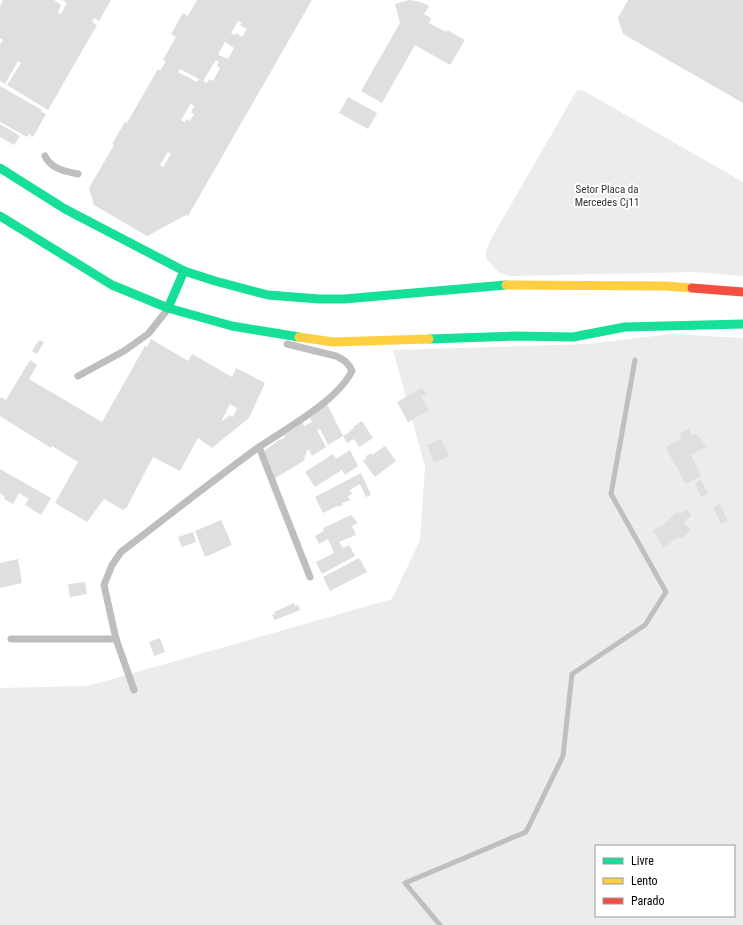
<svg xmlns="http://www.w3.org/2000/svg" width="743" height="925" viewBox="0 0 743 925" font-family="'Roboto Condensed',sans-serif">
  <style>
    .green { fill: #ececec; fill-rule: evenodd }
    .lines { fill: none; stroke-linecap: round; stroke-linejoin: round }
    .stream { stroke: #bfbfbf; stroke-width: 5 }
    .building { fill: #dfdfdf; fill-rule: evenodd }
    .lane { stroke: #bebebe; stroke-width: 7 }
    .fast { stroke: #16e098; stroke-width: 9 }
    .slow { stroke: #ffcf43; stroke-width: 9 }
    .jam { stroke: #f24e42; stroke-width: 9 }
    .labels { text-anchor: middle; stroke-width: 4; stroke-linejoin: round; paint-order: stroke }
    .park-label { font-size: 11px; fill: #333; stroke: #fff }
  </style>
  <rect width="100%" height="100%" fill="#fff"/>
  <g class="green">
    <polygon points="579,90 584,91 743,182 743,276 696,272 511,276 499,273 486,258 486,251 492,237 576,92"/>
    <path d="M671,334L743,338V925H0V688L88,686L392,599L420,540L425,467L393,350L588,344ZM596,846H734V916H596Z"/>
  </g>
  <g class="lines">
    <polyline class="stream" points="440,925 405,883 526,832 563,756 572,674 645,625 666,592 611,494 635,360"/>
  </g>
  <g class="building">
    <polygon points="3,0 54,0 61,5 58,12 61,14 67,3 62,0 111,0 99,21 94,18 92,22 97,25 48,110 7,85 21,63 18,61 5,84 0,81 0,45 3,40 0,38 0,6"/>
    <path d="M197,0H312L188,216L186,215L147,236L94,205L89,188L114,145L112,144L125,122L127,123L158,69L160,71L166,61L163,60L176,37L171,34L183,13L188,16ZM238,21L242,23L240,25L247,29L242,37L236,33L235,35L231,33ZM225,42L234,48L228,59L218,55ZM216,60L219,62L217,66L220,68L213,81L209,79L207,83L203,81ZM180,69L199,79L197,82L178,72ZM191,103L194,106L191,112L194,114L190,121L186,119L185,122L181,120ZM168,152L171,154L163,167L160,165Z"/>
    <polygon points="409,0 421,2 429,6 424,14 431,18 429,23 446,32 447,30 465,40 450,65 415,45 382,103 361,91 400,23 395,4"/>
    <polygon points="628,0 743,0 743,103 623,34 618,18"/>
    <polygon points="0,86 42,110 42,112 46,114 33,137 29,134 27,137 0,122"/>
    <polygon points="348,97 377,113 368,129 339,113"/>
    <polygon points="0,124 20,136 14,145 0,137"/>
    <path d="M151,339L188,361L192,354L232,377L236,368L265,383L249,418L212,448L198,438L180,471L153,457L127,507L123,510L104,499L87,522L55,503L78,462L52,446L51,448L0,416V397L6,400L30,360L37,365L29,379L102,422L145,346L147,347ZM230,404L237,408L233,417L230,415L221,422Z"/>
    <polygon points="39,340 44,342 37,354 32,351"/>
    <polygon points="422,388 426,394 421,396 429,410 408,422 397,402"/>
    <polygon points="327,404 343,436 350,432 349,431 354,428 353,427 362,421 373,438 359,447 354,439 347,443 343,436 328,445 320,429 317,430 326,447 312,456 309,450 306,451 307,454 305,454 306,456 304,457 305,460 274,479 272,474 274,474 264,451 279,440 285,438 284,435 294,429 302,422 304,426 312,422 310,418"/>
    <polygon points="689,429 692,435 695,433 707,446 691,455 701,476 685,484 676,465 675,466 666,447 681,439 679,434"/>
    <polygon points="441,439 449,456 434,463 427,445"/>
    <polygon points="385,446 396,461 375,477 363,461 367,458 366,456 371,453 372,455"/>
    <polygon points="350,450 358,466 345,475 342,470 315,487 305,472 333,454 336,459"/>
    <polygon points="0,469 51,498 41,515 25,505 29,499 19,493 13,504 4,499 5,497 0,493"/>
    <polygon points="361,473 371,495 366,497 360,484 350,490 352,494 348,496 350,500 342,503 343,505 338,507 337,506 323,513 315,497"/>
    <polygon points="701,480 708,494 701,497 695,483"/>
    <polygon points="720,504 728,521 721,524 713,507"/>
    <polygon points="688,509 691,516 684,523 690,530 681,539 678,537 664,548 653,530 662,526 678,512 680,514"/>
    <polygon points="351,515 358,523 352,526 356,535 339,542 343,548 349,545 355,556 322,574 316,562 334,553 328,539 319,544 315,536 324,531 323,528"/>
    <polygon points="221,520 232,545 205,557 195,531"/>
    <polygon points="193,532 196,542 182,547 178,537"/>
    <polygon points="359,558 367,572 330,591 323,577"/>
    <polygon points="18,559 22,583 0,588 0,563"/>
    <polygon points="85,582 87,594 70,597 68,584"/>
    <polygon points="294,603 295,606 298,605 300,610 275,620 272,615 275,614 274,612"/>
    <polygon points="160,638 165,652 154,656 149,642"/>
  </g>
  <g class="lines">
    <g class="lane">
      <path d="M45,156C51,169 65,171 78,174"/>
      <polyline points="78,376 124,351 148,334 168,309"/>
      <polyline points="259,447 310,577"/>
      <polyline points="11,639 116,639"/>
      <path d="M134,690L116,639L104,585L112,565L121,552C167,517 212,481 259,447C287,428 337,401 352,371C349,363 344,360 336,356L287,344"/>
    </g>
    <g class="fast">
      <polyline points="0,168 65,209 184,271 215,281 268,295 319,299 344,299 506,285"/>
      <polyline points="0,216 112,285 168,308 232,326 299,337"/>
      <polyline points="168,308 184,271"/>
      <polyline points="429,339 516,336 573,337 625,327 743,324"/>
    </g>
    <g class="slow">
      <polyline points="506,285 665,286 692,288"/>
      <polyline points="299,337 333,342 429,339"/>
    </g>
    <polyline class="jam" points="692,288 743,292"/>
  </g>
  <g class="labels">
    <g class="park-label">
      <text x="607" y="193">Setor Placa da<tspan x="607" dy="13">Mercedes Cj11</tspan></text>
    </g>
  </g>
  <rect x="595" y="845" width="140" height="72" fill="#ffffff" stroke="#999999"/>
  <rect x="603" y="858" width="20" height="6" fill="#16e098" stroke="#999999"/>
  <text x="631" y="865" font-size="12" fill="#000000">Livre</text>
  <rect x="603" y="878" width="20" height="6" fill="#ffcf43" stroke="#999999"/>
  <text x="631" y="885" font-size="12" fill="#000000">Lento</text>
  <rect x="603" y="898" width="20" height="6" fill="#f24e42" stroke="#999999"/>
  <text x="631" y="905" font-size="12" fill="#000000">Parado</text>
</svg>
